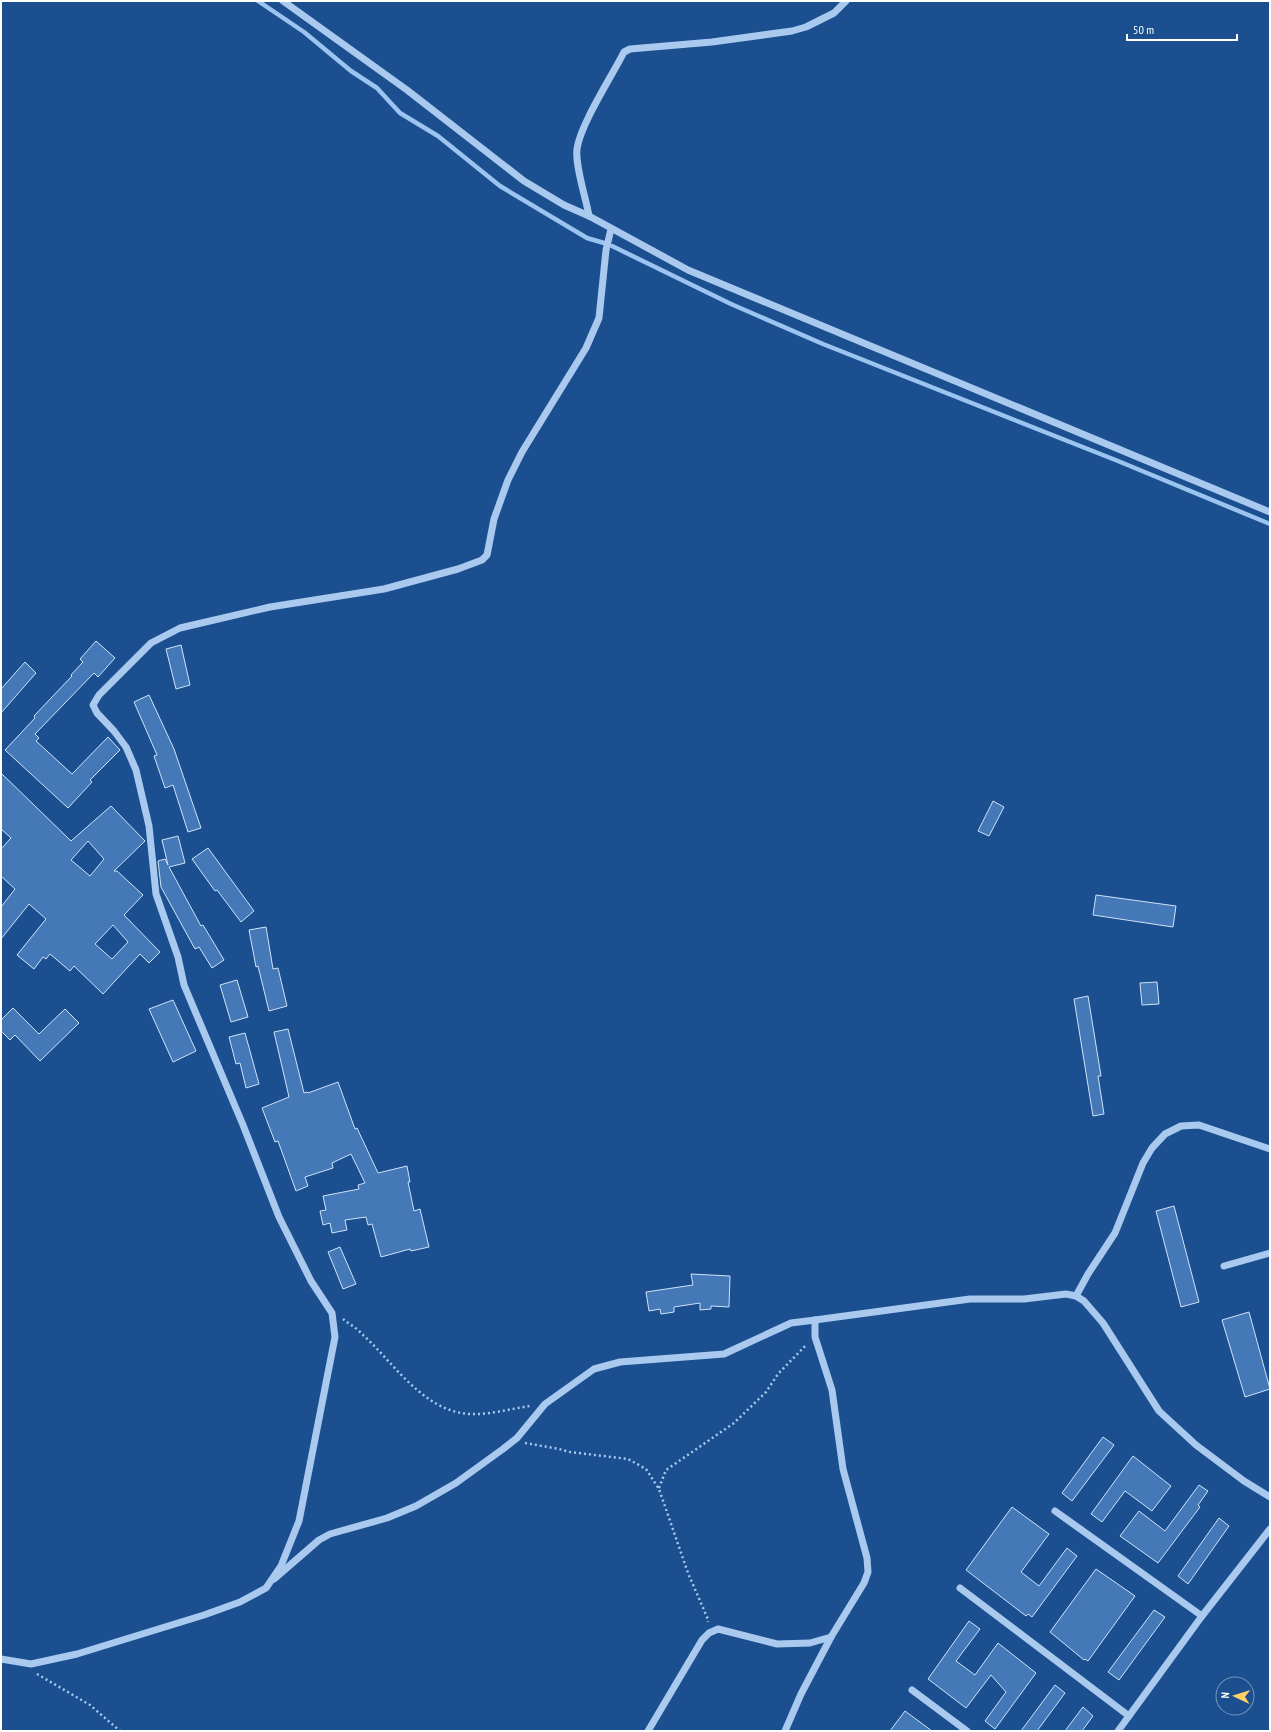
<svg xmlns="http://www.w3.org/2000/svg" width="1271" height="1732" viewBox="0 0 1271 1732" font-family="'PT Sans Narrow',sans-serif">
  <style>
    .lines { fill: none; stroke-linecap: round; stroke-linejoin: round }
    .stream { stroke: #9cc4f0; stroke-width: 4.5 }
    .building { fill: #4478b7; stroke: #cfe3fa; fill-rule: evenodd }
    .path { stroke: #a9c9ee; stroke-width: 2.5; stroke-dasharray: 2 3; stroke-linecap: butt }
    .minor { stroke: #a9c9ee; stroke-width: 7 }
  </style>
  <rect width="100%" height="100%" fill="#1b4f8f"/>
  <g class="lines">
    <g class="stream">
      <polyline points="258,1 304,32 351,71 377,88 400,113 438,136 500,186 587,238 604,243"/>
      <polyline points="612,246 731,304 823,344 1118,461 1270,524"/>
    </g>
  </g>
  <g class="building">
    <polygon points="96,641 115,658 98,677 94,673 35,734 39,738 36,741 72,774 108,737 120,750 90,780 92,782 68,808 5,750 35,718 34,716 72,676 71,675 83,662 80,659"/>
    <polygon points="181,645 190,685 176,689 166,649"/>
    <polygon points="25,662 36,673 1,713 1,689"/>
    <polygon points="149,695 174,749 201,828 188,832 173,785 165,788 154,756 157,755 134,702"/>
    <path d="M1,773L71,841L111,806L145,841L114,871H117L143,895L124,915L160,952L149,963L140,954L103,994L74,966L70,971L50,954L46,959L43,957L34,969L17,955L46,919L29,904L1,939V907L15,889L1,876V849L11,838L1,829ZM88,841L104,859L90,876L71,860ZM113,925L128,942L112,959L95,944Z"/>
    <polygon points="993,801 1004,807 989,836 978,831"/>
    <polygon points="178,836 185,863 169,867 201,926 203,925 224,960 212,968 199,947 195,949 161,887 158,861 165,859 168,865 162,840"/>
    <polygon points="208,848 254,911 241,922 217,890 215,891 192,859"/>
    <polygon points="1096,895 1176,906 1173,927 1093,915"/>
    <polygon points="266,927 273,969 278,968 287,1006 269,1011 258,966 256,967 249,930"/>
    <polygon points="237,980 248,1017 231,1022 220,985"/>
    <polygon points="1157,982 1159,1004 1142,1005 1140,983"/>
    <polygon points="1088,996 1101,1076 1098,1076 1104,1114 1093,1116 1074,999"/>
    <polygon points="173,1000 196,1051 173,1062 149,1009"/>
    <polygon points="13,1008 39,1034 65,1009 79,1023 40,1061 15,1035 10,1040 1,1031 1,1020"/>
    <polygon points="288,1029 304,1093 307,1092 308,1093 338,1082 355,1129 357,1128 378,1173 407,1166 410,1182 408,1182 414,1211 420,1209 429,1247 411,1251 410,1249 381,1257 372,1224 368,1225 366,1217 345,1220 347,1230 332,1233 330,1223 323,1225 320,1211 326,1210 323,1196 359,1189 358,1185 365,1183 351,1154 332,1163 333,1168 305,1177 308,1186 296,1191 278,1141 275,1142 262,1108 289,1097 274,1032"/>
    <polygon points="245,1033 259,1084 246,1088 240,1063 236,1064 229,1037"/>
    <polygon points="1174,1206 1199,1302 1181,1307 1156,1211"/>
    <polygon points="340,1247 356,1284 343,1289 328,1252"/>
    <polygon points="691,1274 730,1276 729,1307 711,1306 711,1309 700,1310 700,1303 674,1307 674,1312 661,1314 660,1309 649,1311 646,1292 693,1285"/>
    <polygon points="1249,1312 1270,1389 1245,1397 1222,1320"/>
    <polygon points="1103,1437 1114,1445 1072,1501 1062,1493"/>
    <polygon points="1133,1456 1171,1486 1152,1511 1125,1491 1102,1522 1091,1514"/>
    <polygon points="1199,1485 1208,1491 1198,1505 1200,1507 1158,1563 1120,1536 1139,1511 1165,1531"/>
    <polygon points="1012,1507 1049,1534 1021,1572 1039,1586 1067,1548 1077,1556 1032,1617 1028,1614 1026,1616 966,1570"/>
    <polygon points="1219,1518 1229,1526 1188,1584 1178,1576"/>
    <polygon points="1096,1569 1135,1596 1088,1661 1085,1659 1084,1660 1050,1632"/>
    <polygon points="1154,1610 1165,1617 1119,1680 1108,1672"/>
    <polygon points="969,1621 980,1629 956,1661 975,1675 998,1643 1036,1673 995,1729 985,1721 1006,1692 991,1675 966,1708 928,1679"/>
    <polygon points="1055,1685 1065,1693 1037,1731 1021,1731"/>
    <polygon points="1083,1707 1093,1716 1082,1731 1065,1731"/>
    <polygon points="905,1711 932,1731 890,1731"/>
  </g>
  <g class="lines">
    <g class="path">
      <path d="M343,1319C349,1324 357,1328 362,1334C392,1361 419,1405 461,1413C483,1417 508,1409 530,1406"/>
      <polyline points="525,1443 559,1449 570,1452 628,1459 646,1469 659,1489 688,1573 707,1617 708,1622"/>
      <polyline points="659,1488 666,1470 734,1423 766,1392 778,1374 807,1344"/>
      <polyline points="37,1674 90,1705 120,1731"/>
    </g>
    <g class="minor">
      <polyline points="283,1 407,90 524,181 564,205 589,216 688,270 1270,512"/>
      <path d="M589,216C586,198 575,166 577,149C580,125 612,76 624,52L630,49L712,42L792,31L806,27L834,13L846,1"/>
      <polyline points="1224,1266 1270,1253"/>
      <polyline points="1076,1296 1088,1274 1115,1233 1143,1163 1152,1148 1165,1134 1181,1126 1199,1125 1270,1149"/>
      <polyline points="1055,1511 1202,1616"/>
      <polyline points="274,1579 319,1540 330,1534 387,1518 416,1506 456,1483 503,1449 517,1438 545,1404 594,1369 620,1362 724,1354 791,1323 815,1320 970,1299 1024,1299 1066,1294 1076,1296 1084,1301 1103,1323 1159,1411 1196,1445 1244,1481 1270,1497"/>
      <polyline points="960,1588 1129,1716"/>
      <polyline points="1,1659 31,1664 77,1654 204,1615 240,1602 266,1588 281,1566 299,1521 335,1337 332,1313 311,1281 279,1217 243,1125 184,985 178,957 156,894 149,826 136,770 126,747 114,731 97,713 93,705 99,695 151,643 180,628 270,607 384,589 458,569 482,560 487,555 494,519 508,480 522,452 586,348 599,318 606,250 611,229"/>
      <polyline points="912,1690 967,1731"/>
      <polyline points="648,1731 702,1640 709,1633 718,1629 777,1644 810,1643 831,1637"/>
      <polyline points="785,1731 801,1694 831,1637 864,1583 868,1572 867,1558 843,1469 832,1390 815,1337 815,1320"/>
      <polyline points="1118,1731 1202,1616 1270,1529"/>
    </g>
  </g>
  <rect width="1271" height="1732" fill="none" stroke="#ffffff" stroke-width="4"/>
  <g transform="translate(1235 1696) rotate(274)"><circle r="19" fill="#1b4f8f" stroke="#7695bc"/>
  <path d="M0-3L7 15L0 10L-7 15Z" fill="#ffd166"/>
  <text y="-6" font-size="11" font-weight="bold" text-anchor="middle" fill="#ffffff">N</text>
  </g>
  <path d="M1127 34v6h110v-6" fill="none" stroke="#ffffff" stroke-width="2"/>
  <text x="1133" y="34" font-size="12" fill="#ffffff" stroke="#1b4f8f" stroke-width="3" paint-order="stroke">50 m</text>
</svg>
